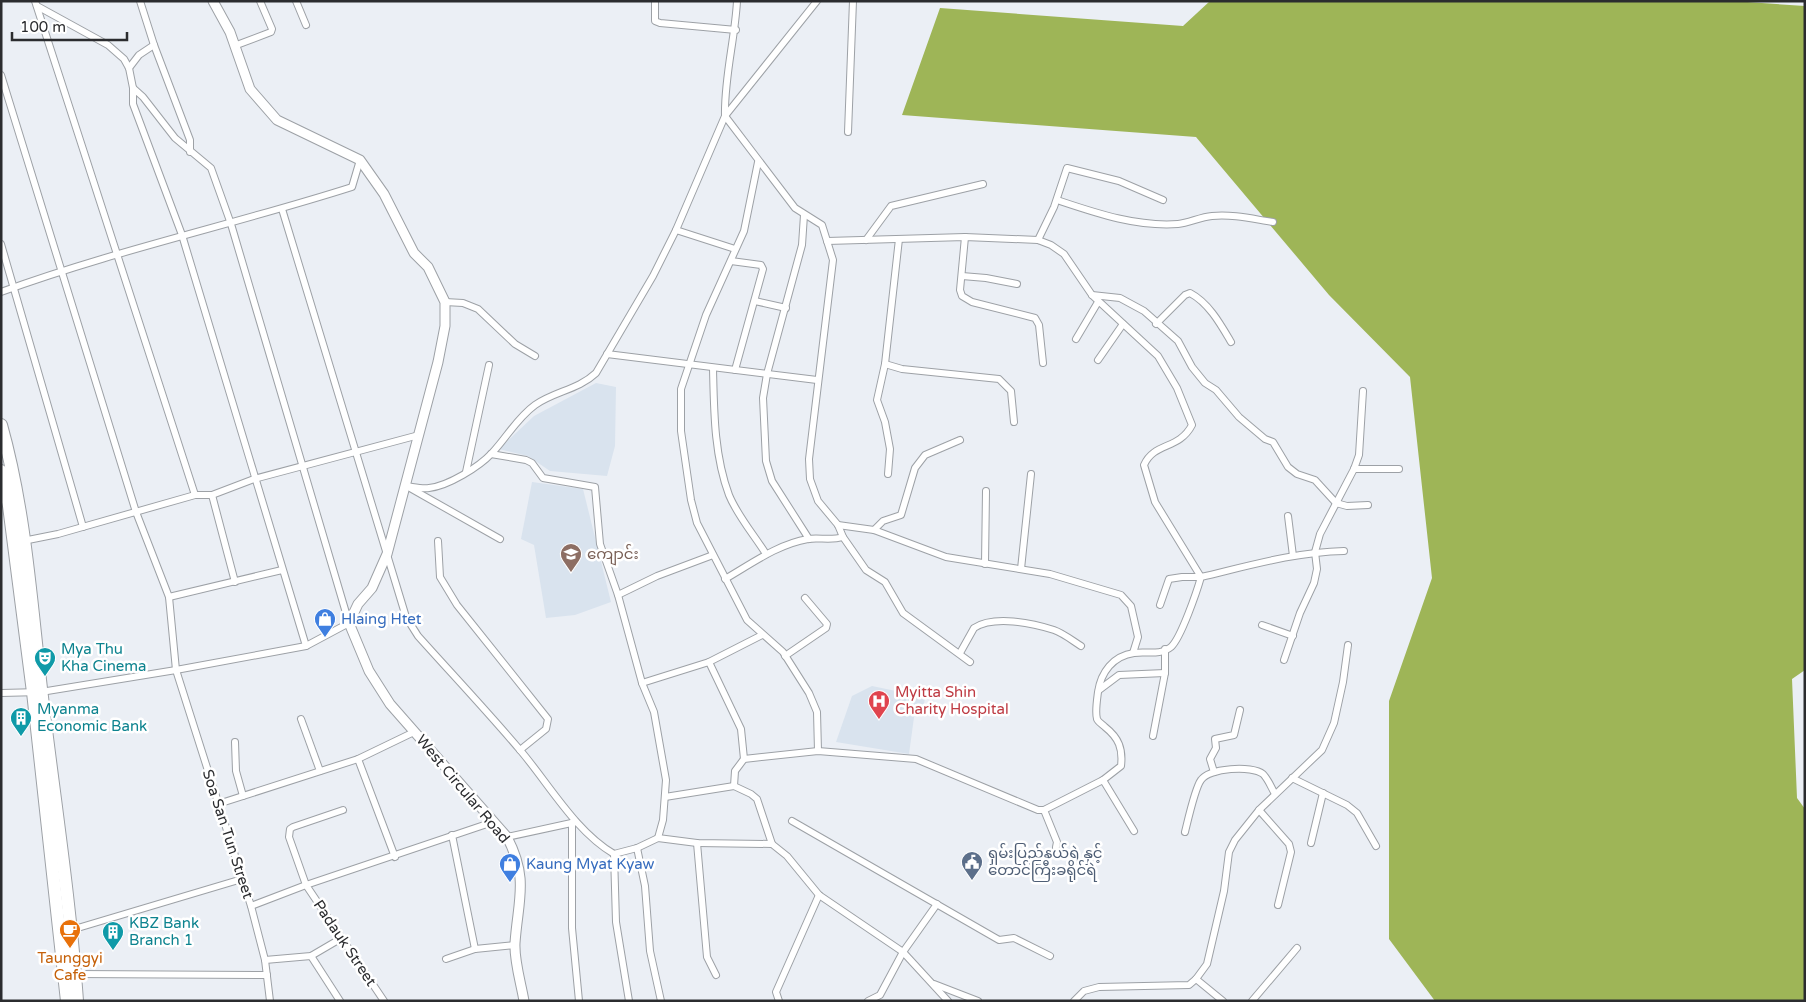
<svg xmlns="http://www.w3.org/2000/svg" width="1806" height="1002" viewBox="0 0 1806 1002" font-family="'Varela Round','Noto Sans Myanmar',sans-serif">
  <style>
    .built { fill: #d9e3ee }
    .forest { fill: #9eb557 }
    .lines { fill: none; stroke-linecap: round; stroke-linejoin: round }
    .street-casing { stroke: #9da1a6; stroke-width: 8 }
    .secondary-casing { stroke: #9da1a6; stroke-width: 11 }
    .highway-casing { stroke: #9da1a6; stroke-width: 14 }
    .street { stroke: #fff; stroke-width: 6 }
    .secondary { stroke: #fff; stroke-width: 9 }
    .highway { stroke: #fff; stroke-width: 12 }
    .labels { text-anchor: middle; stroke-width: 5; stroke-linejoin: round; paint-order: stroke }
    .education-label { font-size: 15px; fill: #785e54; stroke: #fff; text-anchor: start }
    .shop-label { font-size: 15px; fill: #366cbe; stroke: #fff; text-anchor: start }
    .culture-label { font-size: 15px; fill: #0d838f; stroke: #fff; text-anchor: start }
    .health-label { font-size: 15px; fill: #be3a42; stroke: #fff; text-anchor: start }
    .street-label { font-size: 15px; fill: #2b2c2f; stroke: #fff }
    .service-label { font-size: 15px; fill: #4e5e75; stroke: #fff; text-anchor: start }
    .food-label { font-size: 15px; fill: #c56008; stroke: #fff }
  </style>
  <rect width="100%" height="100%" fill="#ebeff5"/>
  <g class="built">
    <polygon points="596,383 616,387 615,446 607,476 550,471 528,456 499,449 534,416"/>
    <polygon points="532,482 583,489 611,602 575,615 546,618 534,545 521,539"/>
    <polygon points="872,686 925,697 923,711 915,710 909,754 836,742 852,696"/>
  </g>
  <polygon class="forest" points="1210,1 1733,1 1805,6 1805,670 1792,679 1797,798 1805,809 1805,1001 1435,1001 1389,939 1389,701 1432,578 1410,377 1329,295 1196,137 902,115 940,8 1183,26"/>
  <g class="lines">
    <g class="street-casing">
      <g id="street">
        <polyline points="35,1 195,495"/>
        <polyline points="140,1 154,45 190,140 190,152"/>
        <polyline points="296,1 306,25"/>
        <polyline points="655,1 655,21 660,23 736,30"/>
        <path d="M737,1C735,39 724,78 725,116L795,208L822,225L833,260L809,459L810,479L818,501L838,525L843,537L866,570L885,582L903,613L970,662"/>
        <polyline points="234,46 271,32 272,29 260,1"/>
        <polyline points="129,68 139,55 154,45"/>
        <polyline points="1,75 136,512 169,597 176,670 251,906 265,960 270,1001"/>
        <polyline points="133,88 133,104 182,235 306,646"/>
        <polyline points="848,132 853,1"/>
        <polyline points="758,162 744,231 706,315 681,389 681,431 691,500 697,523 747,620 783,652 809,693 817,712 818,751"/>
        <path d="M1057,200C1096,213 1136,227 1178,224C1189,223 1200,217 1212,216C1233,214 1253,219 1273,222"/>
        <path d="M282,209L406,617L418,636C452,674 487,711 520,750C549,784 575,831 614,854L637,848L658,838L697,843L772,844L787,856L819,895L903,952L948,1001"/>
        <polyline points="804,215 802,245 767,374 763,398 766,461 772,481 809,539"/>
        <polyline points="676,230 735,249"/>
        <polyline points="965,237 960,290 962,296 972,302 1035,318 1039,325 1043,363"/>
        <polyline points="899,239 885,364 902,369 999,379 1011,391 1014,422"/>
        <polyline points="866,240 891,206 983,184"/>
        <polyline points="1038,240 1054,207 1067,168 1119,181 1163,200"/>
        <path d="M827,241L965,237L1038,240L1051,245L1064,254L1092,295L1158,356L1177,388L1192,425C1179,450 1154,442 1144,465L1155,502L1201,577H1182L1169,579L1160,605"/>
        <polyline points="1,244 83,527"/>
        <polyline points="731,261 761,265 763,269 735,370"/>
        <polyline points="962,276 986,278 1017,284"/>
        <path d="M1,292C116,250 236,224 352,187L360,160"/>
        <polyline points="1092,295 1120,298 1144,311 1178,341 1192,367 1205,383 1216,390 1239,417 1265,439 1273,442 1288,467 1297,474 1315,480 1336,503 1347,506 1368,505"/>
        <polyline points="755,301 786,308"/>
        <polyline points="445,302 463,303 478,309 515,344 535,356"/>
        <path d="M1156,324L1185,295L1190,293C1209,303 1221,325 1231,342"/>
        <polyline points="1076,339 1098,302"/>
        <polyline points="607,354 817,380"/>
        <polyline points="1098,360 1123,324"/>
        <polyline points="885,364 877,400 885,422 890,449 888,474"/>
        <path d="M713,368C714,410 714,455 729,495C737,515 754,535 766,554"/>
        <polyline points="491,454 526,460 532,463 543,478 595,487 600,544 618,595 642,683 654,712 666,780 663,820 658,838"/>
        <polyline points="1354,469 1399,469"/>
        <polyline points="466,472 489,365"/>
        <path d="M406,486C414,487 422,489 429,488C448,486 479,467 492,453C507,437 517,418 535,405C555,391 578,390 596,373L653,276L676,230L725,116L817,1"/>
        <polyline points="410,488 500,539"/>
        <polyline points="212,495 235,582"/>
        <polyline points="1288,516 1293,556"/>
        <polyline points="838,525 874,530 946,557 1050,574 1121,595 1131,606 1138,637 1133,653"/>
        <polyline points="874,530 883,521 901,515 915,468 925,455 960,440"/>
        <polyline points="23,541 58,534 195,495 212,495 254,479 419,435"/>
        <polyline points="438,541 440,577 457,605 548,719 546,729 520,750"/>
        <polyline points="985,564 986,491"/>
        <polyline points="1021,569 1031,474"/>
        <path d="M725,579C751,564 778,544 808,539C819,537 830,541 843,537"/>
        <polyline points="618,595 657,576 713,555"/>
        <polyline points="169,597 282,570"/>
        <polyline points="1262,625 1293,636"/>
        <path d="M960,653L974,628C994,615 1032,623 1054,630C1063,633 1073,641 1081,646"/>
        <polyline points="785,656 826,628 827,624 805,598"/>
        <polyline points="1284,660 1300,613 1314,583 1317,569 1315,552 1320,534 1354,469 1359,455 1363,391"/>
        <polyline points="709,662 741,729 744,759"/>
        <polyline points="642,683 709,662 762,635"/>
        <polyline points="1099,690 1119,675 1165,673"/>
        <polyline points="1,693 41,692 176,670 306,646 349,623 231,224 211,168 175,138 143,97 133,88 129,68 124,59 108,45 37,6"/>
        <polyline points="301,719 320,771"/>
        <polyline points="1153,736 1165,673 1165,649"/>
        <polyline points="235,742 236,771 243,796"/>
        <polyline points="358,759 395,857"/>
        <polyline points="1214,772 1210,759 1216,748 1215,739 1234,735 1240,710"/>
        <polyline points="1292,778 1347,805 1357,813 1376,846"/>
        <polyline points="1103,780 1134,831"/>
        <polyline points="665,797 734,786"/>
        <polyline points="218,804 358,759 414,732"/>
        <polyline points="343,810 293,827 290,829 289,837 306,885 384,1001"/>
        <polyline points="1044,810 1057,842 1056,847"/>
        <polyline points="1259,810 1289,844 1291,852 1278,905"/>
        <polyline points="792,821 999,940 1014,938 1050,956"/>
        <polyline points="572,823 572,928 579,1001"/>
        <path d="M1185,832C1188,820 1195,788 1201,780C1209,768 1252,765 1263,774C1268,779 1271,787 1275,794"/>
        <polyline points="452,835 475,949"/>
        <polyline points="507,837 576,822"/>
        <polyline points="697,843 707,957 716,975"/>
        <polyline points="1311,843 1323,793"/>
        <path d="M772,844L757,799L751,794L734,786L735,771L744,759L818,751L916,759L1038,810H1044L1103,780L1121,766C1123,749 1119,738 1105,727C1102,724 1098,722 1097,719C1095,712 1097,700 1098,692C1101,672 1113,656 1134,653C1146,651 1160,656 1171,647C1181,638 1197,591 1201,577C1248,566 1295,552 1344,551"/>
        <polyline points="637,848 645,886 650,951 661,1001"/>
        <polyline points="614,854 616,922 629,1001"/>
        <polyline points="251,906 306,885 493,822"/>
        <polyline points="71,930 242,879"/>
        <polyline points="311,956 340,1001"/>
        <polyline points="446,959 475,949 515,945"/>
        <polyline points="265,960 311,956 340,939"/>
        <polyline points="75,974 267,975"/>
        <polyline points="1196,979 1223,1001"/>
        <polyline points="934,984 978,1001"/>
        <polyline points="779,1001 776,992 819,895"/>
        <polyline points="868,1001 880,995 903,952 937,904"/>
        <polyline points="1074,1001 1084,991 1099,987 1189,985 1196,979 1207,964 1224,891 1229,852 1235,840 1259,810 1322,750 1334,723 1343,682 1348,645"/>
        <polyline points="1252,1001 1297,948"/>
      </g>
    </g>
    <g class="secondary-casing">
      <path id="secondary" d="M213,1L230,32L250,89L277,120L360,160L384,194L414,253L428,267L445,302V326L438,362L387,554L372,588L358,604L349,623L369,671L390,704L507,837C529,879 518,900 515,943C514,961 521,983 524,1001"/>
    </g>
    <g class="highway-casing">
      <g id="highway">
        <path d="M1,425C26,514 31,606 42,697C54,798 70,899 77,1001"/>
        <polyline points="1,471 9,506 33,692 67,1001"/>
      </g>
    </g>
    <use href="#street" class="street"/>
    <use href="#secondary" class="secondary"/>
    <use href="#highway" class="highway"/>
  </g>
  <defs>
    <g id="school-pin" transform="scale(1.125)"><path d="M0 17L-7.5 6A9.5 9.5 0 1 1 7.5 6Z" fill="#8d6e63" stroke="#fff"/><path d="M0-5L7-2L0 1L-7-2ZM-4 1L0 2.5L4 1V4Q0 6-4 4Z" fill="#fff"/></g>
    <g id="shop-pin" transform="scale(1.125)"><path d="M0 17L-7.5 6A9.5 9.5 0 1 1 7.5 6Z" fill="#3f7fe0" stroke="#fff"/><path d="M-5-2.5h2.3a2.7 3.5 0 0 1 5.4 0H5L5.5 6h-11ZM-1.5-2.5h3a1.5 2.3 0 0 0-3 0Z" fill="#fff"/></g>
    <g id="theatre-pin" transform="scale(1.125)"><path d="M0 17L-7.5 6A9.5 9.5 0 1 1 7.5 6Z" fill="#0f9aa8" stroke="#fff"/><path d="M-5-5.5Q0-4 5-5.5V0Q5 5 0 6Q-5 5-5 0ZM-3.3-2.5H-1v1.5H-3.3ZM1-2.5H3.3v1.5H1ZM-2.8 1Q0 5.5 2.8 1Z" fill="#fff"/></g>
    <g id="hospital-pin" transform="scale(1.125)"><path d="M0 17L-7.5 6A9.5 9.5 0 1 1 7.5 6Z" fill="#e0444e" stroke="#fff"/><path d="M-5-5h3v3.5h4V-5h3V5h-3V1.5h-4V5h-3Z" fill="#fff"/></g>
    <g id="building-pin" transform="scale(1.125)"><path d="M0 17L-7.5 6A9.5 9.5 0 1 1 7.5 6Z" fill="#0f9aa8" stroke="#fff"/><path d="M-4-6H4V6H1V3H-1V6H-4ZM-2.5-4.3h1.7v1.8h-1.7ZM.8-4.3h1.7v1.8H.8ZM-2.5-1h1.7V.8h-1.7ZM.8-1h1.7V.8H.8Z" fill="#fff"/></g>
    <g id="civic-pin" transform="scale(1.125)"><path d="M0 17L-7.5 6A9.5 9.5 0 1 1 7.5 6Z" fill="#5c6f8a" stroke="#fff"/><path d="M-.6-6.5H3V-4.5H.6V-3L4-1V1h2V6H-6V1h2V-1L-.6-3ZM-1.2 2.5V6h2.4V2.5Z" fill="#fff"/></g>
    <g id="cafe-pin" transform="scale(1.125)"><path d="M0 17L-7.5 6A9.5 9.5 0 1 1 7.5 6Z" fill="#e8710a" stroke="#fff"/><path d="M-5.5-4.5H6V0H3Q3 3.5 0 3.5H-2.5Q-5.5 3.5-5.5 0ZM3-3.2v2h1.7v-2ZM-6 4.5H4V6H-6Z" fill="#fff"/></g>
  </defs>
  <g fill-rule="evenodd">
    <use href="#school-pin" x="571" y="554"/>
    <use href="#shop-pin" x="325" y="619"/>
    <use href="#theatre-pin" x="45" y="658"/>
    <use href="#hospital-pin" x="879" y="701"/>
    <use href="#building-pin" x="21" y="718"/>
    <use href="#civic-pin" x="972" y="862"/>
    <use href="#shop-pin" x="510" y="864"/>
    <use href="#cafe-pin" x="70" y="930"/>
    <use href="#building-pin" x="113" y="932"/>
  </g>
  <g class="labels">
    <g class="education-label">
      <text x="587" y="559">ကျောင်း</text>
    </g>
    <g class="shop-label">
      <text x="341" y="624">Hlaing Htet</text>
      <text x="526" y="869">Kaung Myat Kyaw</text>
    </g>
    <g class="culture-label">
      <text x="61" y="654">Mya Thu<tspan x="61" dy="17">Kha Cinema</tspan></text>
      <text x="37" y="714">Myanma<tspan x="37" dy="17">Economic Bank</tspan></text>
      <text x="129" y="928">KBZ Bank<tspan x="129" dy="17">Branch 1</tspan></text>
    </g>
    <g class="health-label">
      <text x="895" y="697">Myitta Shin<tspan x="895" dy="17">Charity Hospital</tspan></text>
    </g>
    <g class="street-label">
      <text transform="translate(463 789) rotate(50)" y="5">West Circular Road</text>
      <text transform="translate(228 834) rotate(72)" y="5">Soa San Tun Street</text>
      <text transform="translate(345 943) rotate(56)" y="5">Padauk Street</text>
    </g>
    <g class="service-label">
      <text x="988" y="858">ရှမ်းပြည်နယ်ရဲ နှင့်<tspan x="988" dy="17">တောင်ကြီးခရိုင်ရဲ</tspan></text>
    </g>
    <g class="food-label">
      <text x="70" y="963">Taunggyi<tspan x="70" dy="17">Cafe</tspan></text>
    </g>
  </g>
  <rect width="1806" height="1002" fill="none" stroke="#2b2c2f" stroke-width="5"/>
  <path d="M12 32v8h115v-8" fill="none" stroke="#2b2c2f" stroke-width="2.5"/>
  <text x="20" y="32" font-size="15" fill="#2b2c2f" stroke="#ffffff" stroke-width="4" paint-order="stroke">100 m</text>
</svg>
